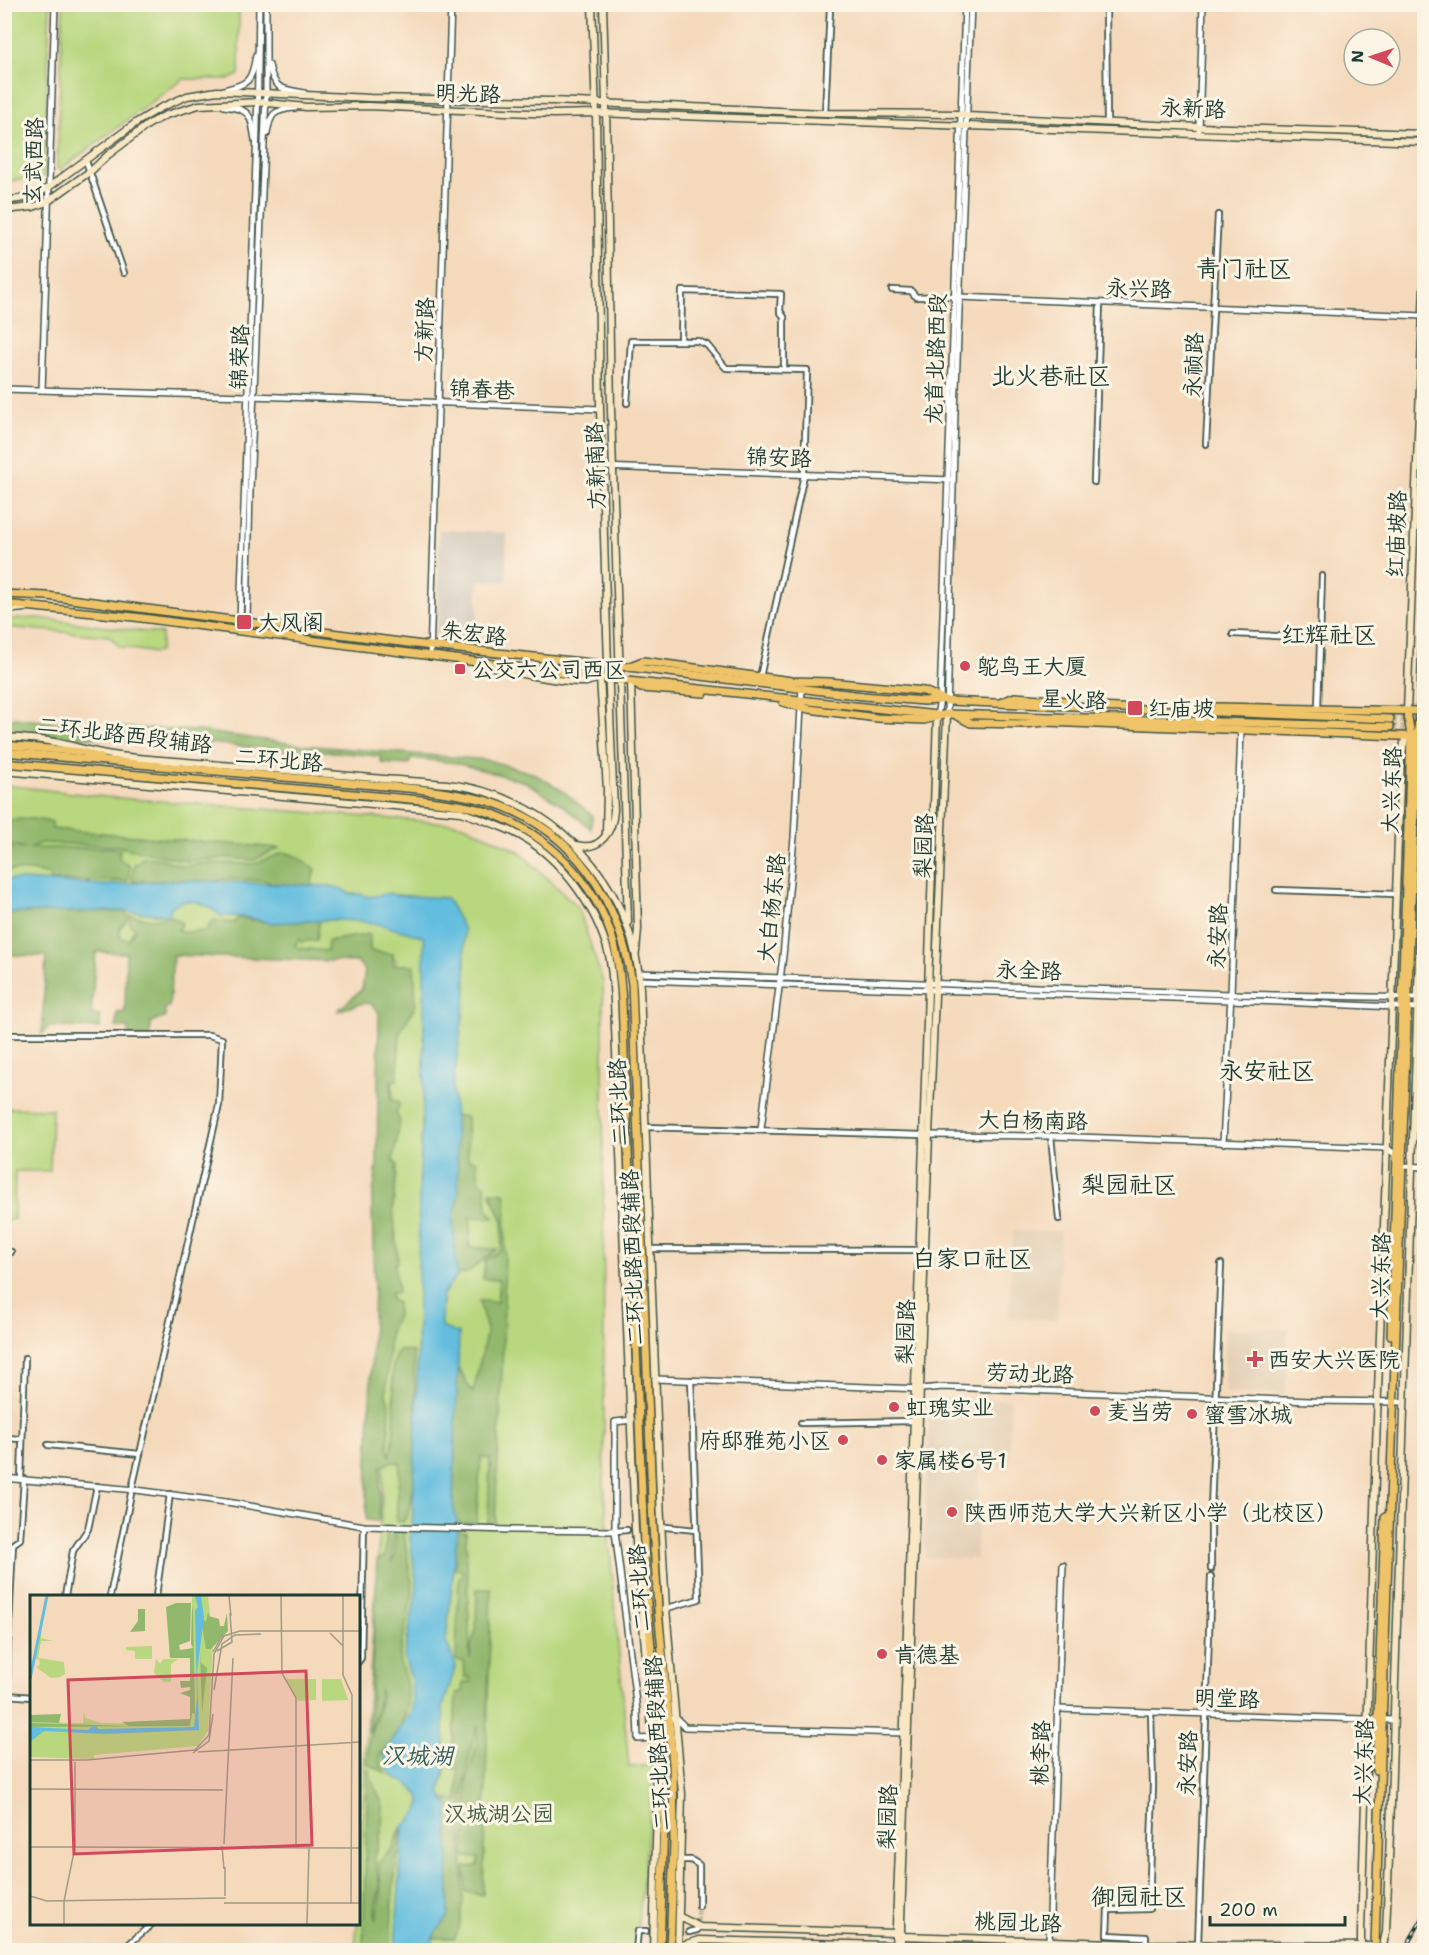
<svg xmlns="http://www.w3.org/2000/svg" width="1429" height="1955" viewBox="0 0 1429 1955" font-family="'Shantell Sans','LXGW WenKai TC',sans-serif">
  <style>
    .built { fill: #e1ceb2 }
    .industrial { fill: #ccc2b8 }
    .green { fill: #b8d77e; stroke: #6c8a59; stroke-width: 1.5 }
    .forest { fill: #92b86d; stroke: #587a50; stroke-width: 1.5 }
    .water { fill: #62bddf; stroke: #407d8a; stroke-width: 1.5 }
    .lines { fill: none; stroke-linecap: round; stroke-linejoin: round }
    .minor-tunnel { stroke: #c9baa0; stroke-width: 4.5; stroke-dasharray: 4.5 2; stroke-linecap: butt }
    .primary-tunnel { stroke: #c9baa0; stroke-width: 7; stroke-dasharray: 7 3.5; stroke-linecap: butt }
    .minor-casing { stroke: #3f5448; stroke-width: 8 }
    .tertiary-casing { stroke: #3f5448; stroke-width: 8 }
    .secondary-casing { stroke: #3f5448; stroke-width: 9 }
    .primary-casing { stroke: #3f5448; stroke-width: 10 }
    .trunk-casing { stroke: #3f5448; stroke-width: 10 }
    .minor { stroke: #fff; stroke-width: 4.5 }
    .tertiary { stroke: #fff; stroke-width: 5 }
    .secondary { stroke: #f9e7c3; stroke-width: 6 }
    .primary { stroke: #efc469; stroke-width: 7 }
    .trunk { stroke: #efc469; stroke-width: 7 }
    .rail-casing { stroke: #1f3d34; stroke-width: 4 }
    .rail { stroke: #fcf5e5; stroke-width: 1.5; stroke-dasharray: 4.5; stroke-linecap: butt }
    .poi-dot { fill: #d1495b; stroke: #fcf5e5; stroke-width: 2 }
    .labels { text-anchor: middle; stroke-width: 6; stroke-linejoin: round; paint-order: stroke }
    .street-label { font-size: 22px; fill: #1f3d34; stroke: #fcf5e5 }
    .poi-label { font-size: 22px; fill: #1f3d34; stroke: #fcf5e5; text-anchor: start }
    .park-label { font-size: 22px; fill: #3e5c43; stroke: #fcf5e5 }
    .neighbourhood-label { font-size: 24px; fill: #1f3d34; stroke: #fcf5e5 }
    .water-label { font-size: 24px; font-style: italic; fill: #305d5f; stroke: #fcf5e5 }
    .inset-river { fill: none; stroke: #62bddf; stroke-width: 3 }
    .inset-road { fill: none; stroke: #9f9b85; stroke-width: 1.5 }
    .view { fill: #d1495b; fill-opacity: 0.15; stroke: #d1495b; stroke-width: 3 }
    .inset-edge { fill: none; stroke: #1f3d34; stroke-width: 3 }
  </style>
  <rect width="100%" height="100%" fill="#fcf5e5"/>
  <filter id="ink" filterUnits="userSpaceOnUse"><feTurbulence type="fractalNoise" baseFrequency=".0167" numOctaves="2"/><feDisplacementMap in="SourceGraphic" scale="12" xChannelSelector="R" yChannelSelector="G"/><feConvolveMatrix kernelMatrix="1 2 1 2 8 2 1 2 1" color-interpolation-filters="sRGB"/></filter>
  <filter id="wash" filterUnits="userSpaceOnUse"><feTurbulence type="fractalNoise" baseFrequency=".008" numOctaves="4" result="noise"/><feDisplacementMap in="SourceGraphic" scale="24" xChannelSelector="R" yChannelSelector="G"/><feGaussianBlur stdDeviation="1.35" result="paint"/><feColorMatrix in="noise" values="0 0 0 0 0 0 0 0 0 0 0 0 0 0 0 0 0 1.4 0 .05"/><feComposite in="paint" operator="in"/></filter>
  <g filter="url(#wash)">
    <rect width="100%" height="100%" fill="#f4d9bb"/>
    <g class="built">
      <polygon points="1013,1231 1060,1231 1057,1320 1009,1318"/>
      <polygon points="1225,1329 1288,1329 1285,1394 1226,1393 1224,1389"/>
      <polygon points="940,1398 1011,1400 1009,1467 979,1467 976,1559 924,1557 930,1409"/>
    </g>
    <polygon class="industrial" points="439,530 507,533 506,582 479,580 476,639 440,636 437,633"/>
    <g class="green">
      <polygon points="5,4 50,5 44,177 8,181 4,181"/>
      <polygon points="63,5 239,5 239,75 229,79 183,79 61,169 57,169"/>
      <polygon points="39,618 162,634 160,651 155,653 120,647 109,636 5,627 5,619"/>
      <polygon points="5,785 106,797 462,824 518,851 578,907 603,982 604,1485 629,1767 655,1765 636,1950 355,1950 357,1924 358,1924 359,1883 365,1748 383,1482 396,959 378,954 5,949"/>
      <polygon points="5,1108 52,1109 50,1171 15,1171 14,1219 8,1220 5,1225"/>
    </g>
    <g class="forest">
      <polygon points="4,717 90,726 198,731 302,745 488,760 535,774 563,791 592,815 591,829 564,806 526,782 456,763 411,758 409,765 381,763 381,757 378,756 313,750 300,752 176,740 65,737 5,731"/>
      <path d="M31,819L52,822V829L279,848L254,860L227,858L187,861L115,846L40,843L30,848H112L120,850L119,858L130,867L128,881H50V875C35,871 19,869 5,872V849L26,848L17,846H5V820Z"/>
      <polygon points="284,852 296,856 315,869 311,887 274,884 263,880 223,879 203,885 190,881 132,881 134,865 144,857 161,859 183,866 209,863 254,864"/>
      <path d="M60,910L126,912L128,919L120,928V937L128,940L135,929L130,924V915L151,919L171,916L182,923L178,930L183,932L205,931L214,920L234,923L238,918L266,922L320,919L317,940L301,942L299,939L295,945L298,948L327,951L328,941L370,934V951L393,954V965H414L416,1005L400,1031L397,1080L391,1081V1100L400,1102L396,1113L400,1121L393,1161L397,1164L393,1207L398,1260L395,1265L398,1292L391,1293V1300L397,1303V1315L390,1332L386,1394L390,1407L388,1449L390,1457C394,1439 395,1415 394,1396C393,1379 389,1365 399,1350L413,1352C415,1384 422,1500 403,1522L396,1521L400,1463L392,1461L381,1467L379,1521L366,1520L374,1288L372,1200L377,1167L379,1013L372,1004L363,1003L337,1011L362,989L365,971L358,962L173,955L169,1007L165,1008V1018L151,1022L150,1037H129L128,1028L116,1027L117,1013L125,1012L126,953L96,952L91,1014L100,1016V1028L49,1027L42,1034L46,956L5,955V914Z"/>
      <polygon points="452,1115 467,1117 468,1159 477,1161 479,1181 485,1185 487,1209 494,1218 471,1217 469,1247 497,1249 468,1272 451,1276"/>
      <polygon points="490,1192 505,1193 506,1197 503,1345 495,1523 488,1524 490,1459 481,1457 476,1523 455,1523 450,1497 453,1360 473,1393 487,1330 479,1301 497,1302 499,1280 483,1279 485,1261 501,1250 503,1221"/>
      <path d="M387,1528H393L392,1562L395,1557L396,1528L403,1529L413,1590L399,1659L407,1685V1708L397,1737L380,1755L381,1765L388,1774L368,1764C369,1755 367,1744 370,1735C375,1720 381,1705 380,1689L377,1710L369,1734L377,1560L385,1557Z"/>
      <path d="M455,1531L466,1532L470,1659L472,1641L476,1630L477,1589H491L483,1895L466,1892L465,1867L478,1866L479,1858L464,1857L467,1779L477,1743L478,1724C465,1762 461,1802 462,1842C462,1875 468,1908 455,1938H430L445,1905L449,1833L442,1800H458V1769L452,1768L456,1698L457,1693L462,1692L463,1683H471L470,1677L465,1679L464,1662L456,1660L459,1577L463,1576V1571L455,1569Z"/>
      <polygon points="368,1769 383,1806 382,1828 375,1858 380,1888 375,1909 376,1920 381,1893 379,1862 392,1849 402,1826 393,1889 390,1950 363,1950"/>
    </g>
    <path class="water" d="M5,879L106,885L178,880L278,884L331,886L342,889L350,894H361L370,897L389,893L394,895L447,898L464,930L466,993L453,1088L459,1193L453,1220L457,1275L442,1296L441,1327L459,1334L453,1504L458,1528L446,1642L456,1665L443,1707L446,1766L440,1792L448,1806L449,1916L433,1936L432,1950H395L403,1826C433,1804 420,1788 392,1776L383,1755L412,1710V1683L404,1657L417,1588L410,1540L413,1510L417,1391L419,1194L424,1076V937L378,924L358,921L336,920L270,923L245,917L221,916L207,906L196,902L185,901L176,904L169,910L168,915L125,911L5,913Z"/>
  </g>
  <g filter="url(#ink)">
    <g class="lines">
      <g class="minor-tunnel">
        <polyline points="627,1530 664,1528"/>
        <polyline points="697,1928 699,1906"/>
        <polyline points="646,1931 689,1932"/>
        <polyline points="696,1950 697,1935"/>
      </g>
      <g class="primary-tunnel">
        <polyline points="1390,719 1424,721"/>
        <polyline points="1390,727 1424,729"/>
      </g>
      <g class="minor-casing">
        <g id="minor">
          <polyline points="1106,4 1107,122"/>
          <polyline points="825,113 830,8"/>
          <polyline points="86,161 124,273"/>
          <polyline points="892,290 911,291 916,297 954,296"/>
          <polyline points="681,341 682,291 781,294 780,311 784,317 784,369"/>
          <polyline points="627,403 631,341 698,341 707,345 726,368 807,370 804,475 760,677"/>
          <polyline points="1206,444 1218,215"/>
          <polyline points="1094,482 1100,303"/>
          <polyline points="1233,634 1320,638"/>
          <polyline points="1318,708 1322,576"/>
          <polyline points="1276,890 1396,894"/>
          <polyline points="4,1035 209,1035 222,1039 219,1105 132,1489 110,1596"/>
          <polyline points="645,1127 923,1135"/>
          <polyline points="1051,1136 1059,1219"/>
          <polyline points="650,1249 919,1250"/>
          <polyline points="4,1252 11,1252"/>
          <polyline points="801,1423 914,1421"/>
          <polyline points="4,1438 22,1439"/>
          <polyline points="48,1445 140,1454"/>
          <polyline points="21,1479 25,1358"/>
          <polyline points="666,1527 696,1530"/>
          <polyline points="615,1531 627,1530"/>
          <polyline points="1211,1569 1211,1508 1221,1264"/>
          <polyline points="65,1596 73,1551 88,1529 97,1486"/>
          <polyline points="156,1596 170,1494"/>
          <polyline points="664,1609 699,1599 691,1380"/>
          <polyline points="358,1662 361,1658 364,1526"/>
          <polyline points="7,1695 32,1697"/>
          <polyline points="4,1720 7,1695 8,1644 13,1544 20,1539 24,1479"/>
          <polyline points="680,1860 691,1860 699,1865 699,1906"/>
          <polyline points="689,1932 697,1930"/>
          <polyline points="1198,1944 1211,1577"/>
          <polyline points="122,1950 152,1924"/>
          <polyline points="636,1950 638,1931 646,1931"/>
          <polyline points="1145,1950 1146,1937 1107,1935 1108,1910 1149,1909 1153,1785 1151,1712"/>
        </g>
      </g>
      <g class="tertiary-casing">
        <g id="tertiary">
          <path d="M269,65C274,90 282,89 304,93"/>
          <path d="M224,90C249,84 252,81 256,55"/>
          <path d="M224,106C251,109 251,115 255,140"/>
          <polyline points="1199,130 1203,4"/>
          <path d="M267,134C270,113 274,110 295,108"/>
          <polyline points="959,297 1424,316"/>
          <polyline points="4,389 350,399 600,409"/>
          <polyline points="42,390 55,4"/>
          <polyline points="602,467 952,480"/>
          <polyline points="240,621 257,131 259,4"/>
          <polyline points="247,622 250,490 266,94 266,4"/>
          <polyline points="430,657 451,4"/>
          <polyline points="947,714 955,413 971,4"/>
          <polyline points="937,715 940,700 965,4"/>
          <polyline points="639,973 1231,994 1418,998"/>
          <polyline points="640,980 1231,1000 1418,1008"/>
          <polyline points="761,1129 783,956 794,838 802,688"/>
          <polyline points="925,1135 1051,1136 1387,1148 1397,1156 1402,1166 1424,1167"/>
          <polyline points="1223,1143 1231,994 1241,730"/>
          <polyline points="655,1379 921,1389 943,1387 1311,1401 1404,1402"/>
          <polyline points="632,1420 615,1422 615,1531 637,1711 638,1739 653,1738"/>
          <polyline points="4,1478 136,1490 233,1503 364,1526 511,1530 615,1531"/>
          <polyline points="1058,1709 1394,1720"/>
          <polyline points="669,1719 677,1719 685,1727 907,1733"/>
          <polyline points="1049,1941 1063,1565"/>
        </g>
      </g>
      <g class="secondary-casing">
        <g id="secondary">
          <polyline points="603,4 606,104 611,410 628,922"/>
          <polyline points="4,201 33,197 49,187 137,122 160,108 187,96 217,91 370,98 552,101 825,113 961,114 967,116 1199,127 1424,134"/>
          <polyline points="4,210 33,207 47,202 92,170 108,155 149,124 166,115 199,105 258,102 306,107 368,106 554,114 596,113 1424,142"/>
          <polyline points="4,610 25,608"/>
          <path d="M487,664C501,672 569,683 586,682C591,681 596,679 600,678L607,790L606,833"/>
          <polyline points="631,681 638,929 636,952"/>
          <polyline points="1407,711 1424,287"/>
          <polyline points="1420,711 1424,591"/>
          <path d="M4,737C21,738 38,739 54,742C74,746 93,752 112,755C148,760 185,761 221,765C275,769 330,774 384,779C417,782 452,782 483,791C573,817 634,897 640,988L661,1521L666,1608L682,1794L678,1950"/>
          <path d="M4,771L461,812C475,817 490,822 504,828C555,848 596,904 609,955C612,970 613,986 614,1001L635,1530L655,1765L657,1807L653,1950"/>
          <path d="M577,845C601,852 613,830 614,810L608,665L600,409L596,113L592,4"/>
          <polyline points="680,1917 700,1927 895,1933 902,1936 1143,1944 1371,1946 1392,1950"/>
          <polyline points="679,1946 700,1940 1069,1950"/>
          <polyline points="895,1950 904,1722 937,715"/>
          <polyline points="901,1950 901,1921 929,1135 947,714"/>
          <polyline points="1365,1950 1361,1946 1361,1931 1376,1446 1401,756 1405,739 1410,736"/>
          <polyline points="1382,1950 1386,1932 1390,1833 1424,807"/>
        </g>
      </g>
      <g class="primary-casing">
        <g id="primary">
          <polyline points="4,594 47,596 431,646 620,666 863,696 924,701 940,700"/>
          <polyline points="4,604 134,617 600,678 937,715"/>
          <polyline points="630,666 643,661 792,681 829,682 924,691 947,701 1390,719"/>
          <polyline points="633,682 641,688 704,693"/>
          <polyline points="783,702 809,709 877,718 924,720 947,714 1390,727"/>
          <polyline points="1002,702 1015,697 1068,701"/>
          <polyline points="1217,707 1422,711"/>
          <polyline points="957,716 971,723 1023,724 1046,722 1424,737"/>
          <polyline points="1391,1335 1411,736 1407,711"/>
          <polyline points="1376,1770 1385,1517"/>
          <polyline points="1378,1950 1375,1946 1380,1785 1417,737 1420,711"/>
        </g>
      </g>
      <g class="trunk-casing">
        <g id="trunk">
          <polyline points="4,745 83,752 101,758"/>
          <path d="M4,752L418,789C442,792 467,795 491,802C575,830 620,900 632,984L653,1525L658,1610L673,1764L674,1841L670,1950"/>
          <path d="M4,763L421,800C445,803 470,805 493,814C555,838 604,891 617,957C620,972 621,987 622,1002L646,1593L661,1755L664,1821L660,1950"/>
        </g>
      </g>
      <use href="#minor" class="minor"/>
      <use href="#tertiary" class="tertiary"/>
      <use href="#secondary" class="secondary"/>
      <use href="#primary" class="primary"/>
      <use href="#trunk" class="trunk"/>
      <g class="rail-casing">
        <polyline id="rail" points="1404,1950 1424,1916"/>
      </g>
      <use href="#rail" class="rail"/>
    </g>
  </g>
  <g class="poi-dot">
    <rect x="236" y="614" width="16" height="16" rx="3"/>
    <circle cx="965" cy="666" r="6"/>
    <rect x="454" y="663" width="12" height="12" rx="3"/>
    <rect x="1127" y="700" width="16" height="16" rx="3"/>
    <path d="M1252 1350h6v6h6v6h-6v6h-6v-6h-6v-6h6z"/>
    <circle cx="894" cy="1407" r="6"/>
    <circle cx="1095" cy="1411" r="6"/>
    <circle cx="1192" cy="1414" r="6"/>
    <circle cx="843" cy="1440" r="6"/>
    <circle cx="882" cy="1460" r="6"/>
    <circle cx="952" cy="1512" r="6"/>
    <circle cx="882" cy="1654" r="6"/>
  </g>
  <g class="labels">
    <g class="street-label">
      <text transform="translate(468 93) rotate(2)" y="8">明光路</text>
      <text transform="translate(1193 108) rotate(2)" y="8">永新路</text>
      <text transform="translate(33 161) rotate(-88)" y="8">玄武西路</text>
      <text transform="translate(1139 288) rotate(2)" y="8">永兴路</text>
      <text transform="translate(424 330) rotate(-88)" y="8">方新路</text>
      <text transform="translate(239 357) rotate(-88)" y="8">锦荣路</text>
      <text transform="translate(935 359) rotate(-88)" y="8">龙首北路西段</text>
      <text transform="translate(1193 365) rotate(-88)" y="8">永祯路</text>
      <text transform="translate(482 389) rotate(2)" y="8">锦春巷</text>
      <text transform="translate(779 457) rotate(2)" y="8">锦安路</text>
      <text transform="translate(595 466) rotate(-92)" y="8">方新南路</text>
      <text transform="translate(1396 534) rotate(-88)" y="8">红庙坡路</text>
      <text transform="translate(474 633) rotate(7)" y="8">朱宏路</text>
      <text transform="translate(1074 699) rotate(2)" y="8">星火路</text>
      <text transform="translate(125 734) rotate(7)" y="8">二环北路西段辅路</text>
      <text transform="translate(279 759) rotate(5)" y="8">二环北路</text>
      <text transform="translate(1391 790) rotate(-88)" y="8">大兴东路</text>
      <text transform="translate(923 846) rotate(-88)" y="8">梨园路</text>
      <text transform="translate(771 908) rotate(-84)" y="8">大白杨东路</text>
      <text transform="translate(1217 936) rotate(-88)" y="8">永安路</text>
      <text transform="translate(1029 970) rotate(2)" y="8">永全路</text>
      <text transform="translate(618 1102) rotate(-92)" y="8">二环北路</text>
      <text transform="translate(1033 1120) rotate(1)" y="8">大白杨南路</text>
      <text transform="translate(632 1257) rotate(-92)" y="8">二环北路西段辅路</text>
      <text transform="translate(1380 1276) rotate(-88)" y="8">大兴东路</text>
      <text transform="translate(905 1332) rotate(-88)" y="8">梨园路</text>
      <text transform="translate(1030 1373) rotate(2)" y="8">劳动北路</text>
      <text transform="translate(639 1588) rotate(-94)" y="8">二环北路</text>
      <text transform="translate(1227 1698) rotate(2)" y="8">明堂路</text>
      <text transform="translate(657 1743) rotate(-93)" y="8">二环北路西段辅路</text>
      <text transform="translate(1040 1753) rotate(-88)" y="8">桃李路</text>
      <text transform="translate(1363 1762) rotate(-88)" y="8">大兴东路</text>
      <text transform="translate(1187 1763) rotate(-88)" y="8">永安路</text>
      <text transform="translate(887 1817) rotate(-88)" y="8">梨园路</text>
      <text transform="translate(1018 1922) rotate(2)" y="8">桃园北路</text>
    </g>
    <g class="poi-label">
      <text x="258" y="630">大风阁</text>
      <text x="977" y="674">鸵鸟王大厦</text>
      <text x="472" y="677">公交六公司西区</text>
      <text x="1148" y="716">红庙坡</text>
      <text x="1268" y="1367">西安大兴医院</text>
      <text x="906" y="1415">虹瑰实业</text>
      <text x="1107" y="1419">麦当劳</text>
      <text x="1204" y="1422">蜜雪冰城</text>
      <text x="831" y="1448" text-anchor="end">府邸雅苑小区</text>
      <text x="894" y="1468">家属楼6号1</text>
      <text x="964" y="1520">陕西师范大学大兴新区小学（北校区）</text>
      <text x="894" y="1662">肯德基</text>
    </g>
    <g class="park-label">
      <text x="499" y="1821">汉城湖公园</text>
    </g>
    <g class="neighbourhood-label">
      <text x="1244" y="277">青门社区</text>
      <text x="1051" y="384">北火巷社区</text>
      <text x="1329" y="643">红辉社区</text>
      <text x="1267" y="1079">永安社区</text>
      <text x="1129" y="1193">梨园社区</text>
      <text x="972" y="1267">白家口社区</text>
      <text x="1139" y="1905">御园社区</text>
    </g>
    <g class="water-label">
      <text x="417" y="1764">汉城湖</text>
    </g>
  </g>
  <g transform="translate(30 1595)">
    <rect width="330" height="330" fill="#f4d9bb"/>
    <path d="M162,1H178L183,49L178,136L168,151L64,160V164L0,162V127L53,128L54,115L55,123L71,128L161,129ZM12,23L11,43L23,46H11L8,63L34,67L35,79L30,82L21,83L6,72L10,70L9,64H4ZM122,51V64H105V56L96,55V52ZM126,64L130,69L133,64H148L141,69V87H134L124,78ZM256,84H286V105L268,106ZM292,84H311L318,105L292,106Z" fill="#b8d77e"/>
    <path d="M146,8H161L160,46L149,50L150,55L164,53L161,49L162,11L163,16L165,119L162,118L160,131L0,132V128L99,131L92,127L160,124V102L150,98L160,95V92L151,93L150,86H160V63H140L136,12ZM108,14H115V36L100,37L108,26ZM178,17L179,21L189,24L190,31H194L197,18L198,36L181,54H176L172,32V22L176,27ZM170,56L171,68L177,73L172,118ZM31,119L29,128L0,127V120Z" fill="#92b86d"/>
    <path d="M165,1H171L174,22L167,77L169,135L75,139L14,136L1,146L0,132L58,135L64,130L69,134L164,132L167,103L165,16L168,12Z" fill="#62bddf"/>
    <path class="inset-river" d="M0,84L17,1"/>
    <path class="inset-road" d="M199,1L201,21M251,1L252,78L266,103V253M313,1V80L322,100L321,309M300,38L313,51M187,56L202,47L200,18M183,57L193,39M184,95L192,49L205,40L231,39M168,157L330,147M163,158L179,146L183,119M0,165H57L165,155L179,140L184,59L194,41L210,36H330M0,194L193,195M194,249L203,63M192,251L194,274M0,252H33M33,252L330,253M195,272V301M0,301L17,306L196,303M194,308H330M34,329V306L45,252V167M277,329L279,251"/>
    <path class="view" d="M276,76L282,250L44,259L38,85Z"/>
    <rect width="330" height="330" class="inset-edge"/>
  </g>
  <rect width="1429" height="1955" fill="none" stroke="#fcf5e5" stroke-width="24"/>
  <g transform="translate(1372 57) rotate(272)"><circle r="28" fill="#fcf5e5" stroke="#a4ab9e" stroke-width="1.5"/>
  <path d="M0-4.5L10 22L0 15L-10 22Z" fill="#d1495b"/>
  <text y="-9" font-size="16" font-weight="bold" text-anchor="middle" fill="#1f3d34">N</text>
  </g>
  <path d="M1210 1916v9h135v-9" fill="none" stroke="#1f3d34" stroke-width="3"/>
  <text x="1219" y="1916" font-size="18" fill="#1f3d34" stroke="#fcf5e5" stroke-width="4.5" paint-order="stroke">200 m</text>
</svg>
